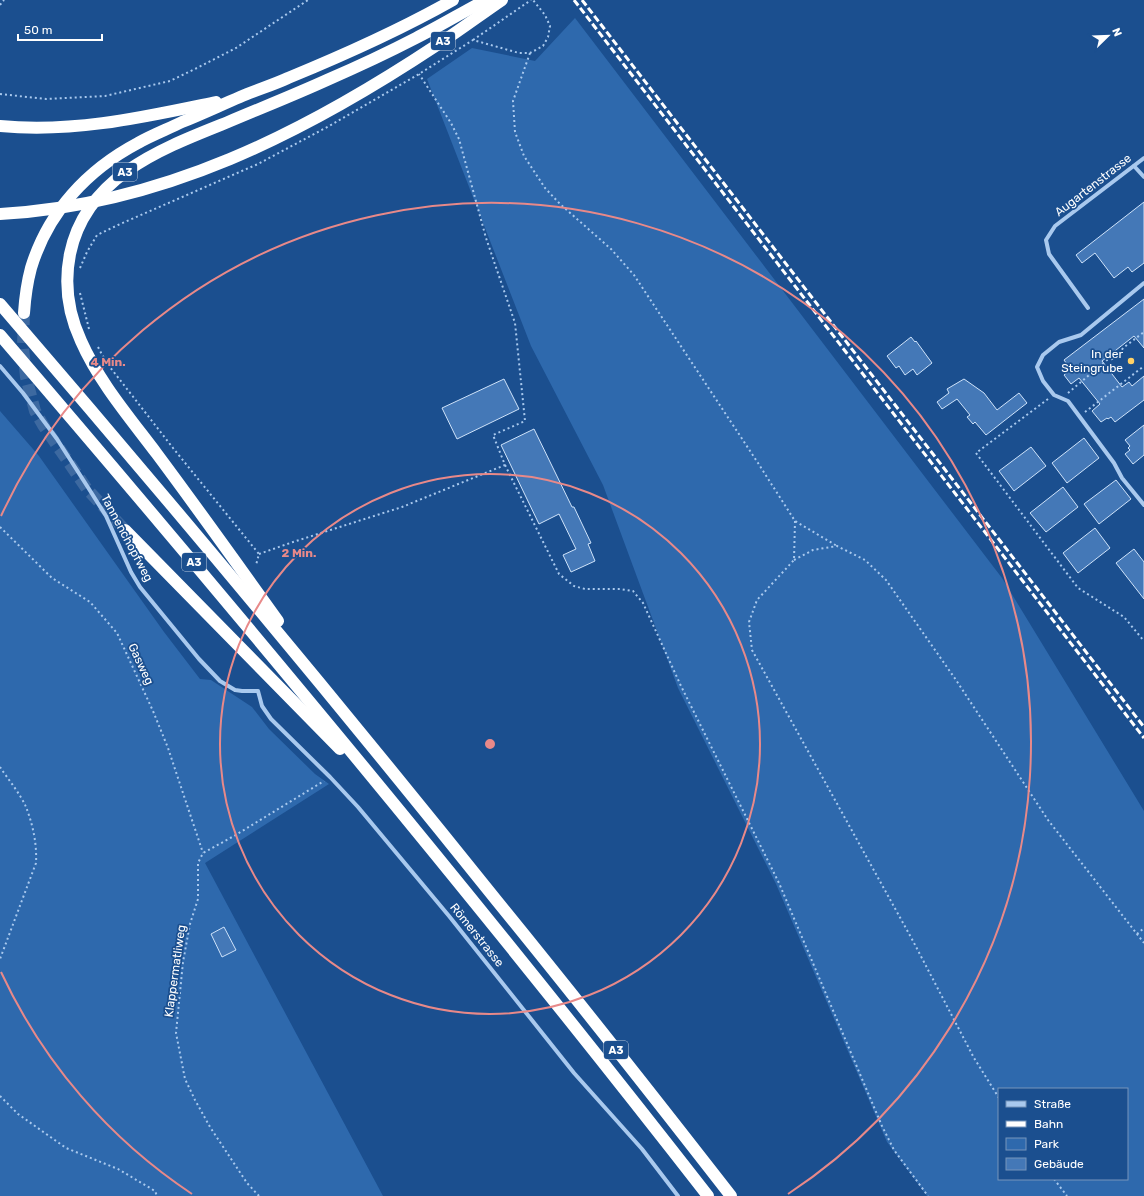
<svg xmlns="http://www.w3.org/2000/svg" width="1144" height="1196" viewBox="0 0 1144 1196" font-family="Rubik,sans-serif">
  <style>
    .green { fill: #2e69ad; fill-rule: evenodd }
    .building { fill: #4478b7; stroke: #cfe3fa }
    .lines { fill: none; stroke-linecap: round; stroke-linejoin: round }
    .highway-tunnel { stroke: #3d69a0; stroke-width: 12; stroke-dasharray: 12 6; stroke-linecap: butt }
    .path { stroke: #a9c9ee; stroke-width: 2; stroke-dasharray: 2 3; stroke-linecap: butt }
    .street { stroke: #a9c9ee; stroke-width: 4 }
    .highway { stroke: #fff; stroke-width: 12 }
    .rail { stroke: #fff; stroke-width: 3; stroke-dasharray: 7 3; stroke-linecap: butt }
    .ring { fill: none; stroke: #e88989; stroke-width: 2 }
    .poi-dot { fill: #ffd166; stroke: #1b4f8f; stroke-width: 1.5 }
    .labels { text-anchor: middle; stroke-width: 3.5; stroke-linejoin: round; paint-order: stroke }
    .shield { fill: #1b4f8f; stroke: #bbcadd; stroke-width: 1 }
    .shield-label { font-size: 11px; font-weight: bold; fill: #fff }
    .street-label { font-size: 12px; fill: #fff; stroke: #1b4f8f }
    .poi-label { font-size: 12px; fill: #fff; stroke: #1b4f8f; text-anchor: end }
    .centre { fill: #e88989; stroke: #1b4f8f; stroke-width: 2 }
    .ring-label { font-size: 12px; text-anchor: middle; font-weight: bold; fill: #e88989; stroke: #1b4f8f; stroke-width: 3.5; stroke-linejoin: round; paint-order: stroke }
  </style>
  <rect width="100%" height="100%" fill="#1b4f8f"/>
  <g class="green">
    <path d="M575,18L1002,578L1144,811V1196H927L887,1142L776,884L678,688L603,485L531,346L427,79L472,48L535,61ZM999,1089H1127V1179H999Z"/>
    <polygon points="0,411 39,456 164,632 200,679 211,680 252,707 269,729 315,774 329,784 205,863 383,1196 0,1196"/>
  </g>
  <g class="building">
    <polygon points="1144,202 1144,263 1132,272 1128,267 1114,278 1095,253 1082,263 1076,255"/>
    <polygon points="1144,299 1144,348 1134,336 1102,361 1122,387 1129,382 1132,386 1144,376 1144,400 1115,422 1111,417 1108,419 1107,418 1101,422 1092,411 1100,404 1079,378 1071,384 1064,375 1069,371 1067,368 1069,367 1064,360"/>
    <polygon points="911,337 915,342 916,341 932,363 917,375 913,369 905,375 899,366 896,368 887,356"/>
    <polygon points="504,379 519,409 457,439 442,408"/>
    <polygon points="964,379 984,393 997,410 1019,393 1027,403 986,435 975,422 973,424 967,417 970,415 957,399 942,409 937,402 949,393 947,389"/>
    <polygon points="1144,425 1144,455 1133,464 1125,454 1130,450 1128,448 1130,446 1125,440"/>
    <polygon points="534,429 572,507 574,507 591,543 588,544 595,561 571,572 563,555 576,549 559,514 539,524 501,445"/>
    <polygon points="1084,438 1099,458 1067,483 1052,463"/>
    <polygon points="1031,447 1046,466 1014,491 999,471"/>
    <polygon points="1116,480 1131,499 1099,524 1084,504"/>
    <polygon points="1063,487 1078,507 1046,532 1030,513"/>
    <polygon points="1095,528 1110,548 1078,573 1063,553"/>
    <polygon points="1134,549 1144,562 1144,599 1116,563"/>
    <polygon points="224,927 236,950 222,957 211,934"/>
  </g>
  <g class="lines">
    <polyline class="highway-tunnel" points="24,313 23,347 26,377 35,411 43,425 87,489 125,530"/>
    <g class="path">
      <polyline points="0,5 4,0"/>
      <polyline points="473,40 531,0"/>
      <polyline points="530,53 513,101 515,132 524,156 545,188 560,204 611,249 634,275 758,463 795,521 837,546"/>
      <polyline points="0,94 46,99 105,96 170,81 197,68 236,48 308,0"/>
      <polyline points="80,268 87,252 97,235 118,225 258,164 331,125 419,74 473,40 519,53 530,53 543,46 548,37 550,26 545,15 533,0"/>
      <polyline points="80,293 89,329"/>
      <polyline points="98,347 106,362 173,448 259,554 256,565"/>
      <polyline points="1068,393 1107,360 1112,359 1120,353 1123,348 1144,332"/>
      <polyline points="1048,399 976,453 1078,588 1124,617 1144,641"/>
      <polyline points="1085,412 1144,366"/>
      <polyline points="505,465 559,574 574,586 585,589 620,589 633,591 643,603 681,686 779,883 882,1126 894,1150 928,1196"/>
      <polyline points="795,521 794,560 757,600 749,622 752,650 913,941 974,1058 999,1098"/>
      <polyline points="0,527 52,578 90,602 117,633 153,711 168,748 203,853"/>
      <polyline points="259,554 293,542 402,507 505,465 493,435 525,421 515,323 486,238 459,139 451,123 419,74"/>
      <polyline points="794,560 813,550 837,546 865,560 886,580 956,680 1048,820 1144,943"/>
      <path d="M0,767C8,779 21,795 26,807C33,825 37,844 36,863L0,959"/>
      <polyline points="1137,934 1144,928"/>
      <polyline points="0,1096 18,1114 66,1148 118,1169 155,1191 157,1196"/>
      <polyline points="1054,1179 1067,1196"/>
      <polyline points="259,1196 247,1183 210,1127 195,1100 185,1079 176,1033 183,962 190,924 198,899 198,863 203,853 234,836 324,781"/>
    </g>
    <g class="street">
      <polyline points="1134,166 1144,177"/>
      <polyline points="1144,283 1081,335 1059,342 1043,355 1037,367 1043,381 1054,395 1068,401 1114,463 1122,478 1144,505"/>
      <polyline points="1088,308 1049,254 1046,240 1055,226 1144,158"/>
      <polyline points="0,366 23,393 57,439 89,489 106,516 131,572 140,587 199,659 220,681 235,690 242,691 258,691 262,706 271,719 330,777 358,807 449,916 574,1073 642,1149 678,1196"/>
    </g>
    <g class="highway">
      <path d="M0,126C75,133 144,117 216,102"/>
      <path d="M0,214C163,205 304,133 437,45C459,31 480,15 502,0"/>
      <path d="M0,304C169,500 335,699 497,901C576,998 654,1097 731,1196"/>
      <path d="M24,313C25,298 27,283 31,268C48,212 87,170 138,143C152,135 168,129 182,122C202,114 221,105 240,97C256,90 273,85 288,78C344,55 400,30 453,0"/>
      <path d="M0,335C242,617 480,903 708,1196"/>
      <polyline points="125,530 340,749"/>
      <path d="M278,621C238,565 198,509 157,454C130,418 99,382 81,341C68,313 64,284 70,254C86,176 163,148 228,122C261,108 294,95 327,80C357,67 387,53 416,38C440,26 463,12 486,0"/>
    </g>
    <g class="rail">
      <polyline points="574,0 1144,738"/>
      <polyline points="582,0 1144,727"/>
    </g>
  </g>
  <g class="ring">
    <circle cx="490" cy="744" r="270"/>
    <path d="M192 1194A540 540 0 0 1 1 972M1 516A540 540 0 1 1 788 1194"/>
  </g>
  <circle class="poi-dot" cx="1131" cy="361" r="4"/>
  <g class="labels">
    <g class="shield">
      <rect x="431" y="32" width="24" height="18" rx="3"/>
      <rect x="113" y="163" width="24" height="18" rx="3"/>
      <rect x="182" y="553" width="24" height="18" rx="3"/>
      <rect x="604" y="1041" width="24" height="18" rx="3"/>
    </g>
    <g class="shield-label">
      <text x="443" y="45">A3</text>
      <text x="125" y="176">A3</text>
      <text x="194" y="566">A3</text>
      <text x="616" y="1054">A3</text>
    </g>
    <g class="street-label">
      <text transform="translate(1093 185) rotate(-38)" y="4">Augartenstrasse</text>
      <text transform="translate(127 538) rotate(62)" y="4">Tannenchopfweg</text>
      <text transform="translate(141 664) rotate(65)" y="4">Gasweg</text>
      <text transform="translate(477 935) rotate(51)" y="4">Römerstrasse</text>
      <text transform="translate(175 971) rotate(-82)" y="4">Klappermatliweg</text>
    </g>
    <g class="poi-label">
      <text x="1123" y="358">In der<tspan x="1123" dy="14">Steingrube</tspan></text>
    </g>
  </g>
  <circle cx="490" cy="744" r="6" class="centre"/>
  <g class="ring-label">
    <text x="108" y="366">4 Min.</text>
    <text x="299" y="557">2 Min.</text>
  </g>
  <rect x="998" y="1088" width="130" height="92" fill="#1b4f8f" stroke="#7695bc"/>
  <rect x="1006" y="1101" width="20" height="6" fill="#a9c9ee" stroke="#7695bc"/>
  <text x="1034" y="1108" font-size="12" fill="#ffffff">Straße</text>
  <rect x="1006" y="1121" width="20" height="6" fill="#ffffff" stroke="#7695bc"/>
  <text x="1034" y="1128" font-size="12" fill="#ffffff">Bahn</text>
  <rect x="1006" y="1138" width="20" height="12" fill="#2e69ad" stroke="#7695bc"/>
  <text x="1034" y="1148" font-size="12" fill="#ffffff">Park</text>
  <rect x="1006" y="1158" width="20" height="12" fill="#4478b7" stroke="#7695bc"/>
  <text x="1034" y="1168" font-size="12" fill="#ffffff">Gebäude</text>
  <g transform="translate(1108 36) rotate(67)" stroke="#1b4f8f" stroke-width="3" paint-order="stroke">
  <path d="M0-3L7 15L0 10L-7 15Z" fill="#ffffff"/>
  <text y="-6" font-size="11" font-weight="bold" text-anchor="middle" fill="#ffffff">N</text>
  </g>
  <path d="M18 34v6h84v-6" fill="none" stroke="#ffffff" stroke-width="2"/>
  <text x="24" y="34" font-size="12" fill="#ffffff" stroke="#1b4f8f" stroke-width="3" paint-order="stroke">50 m</text>
</svg>
